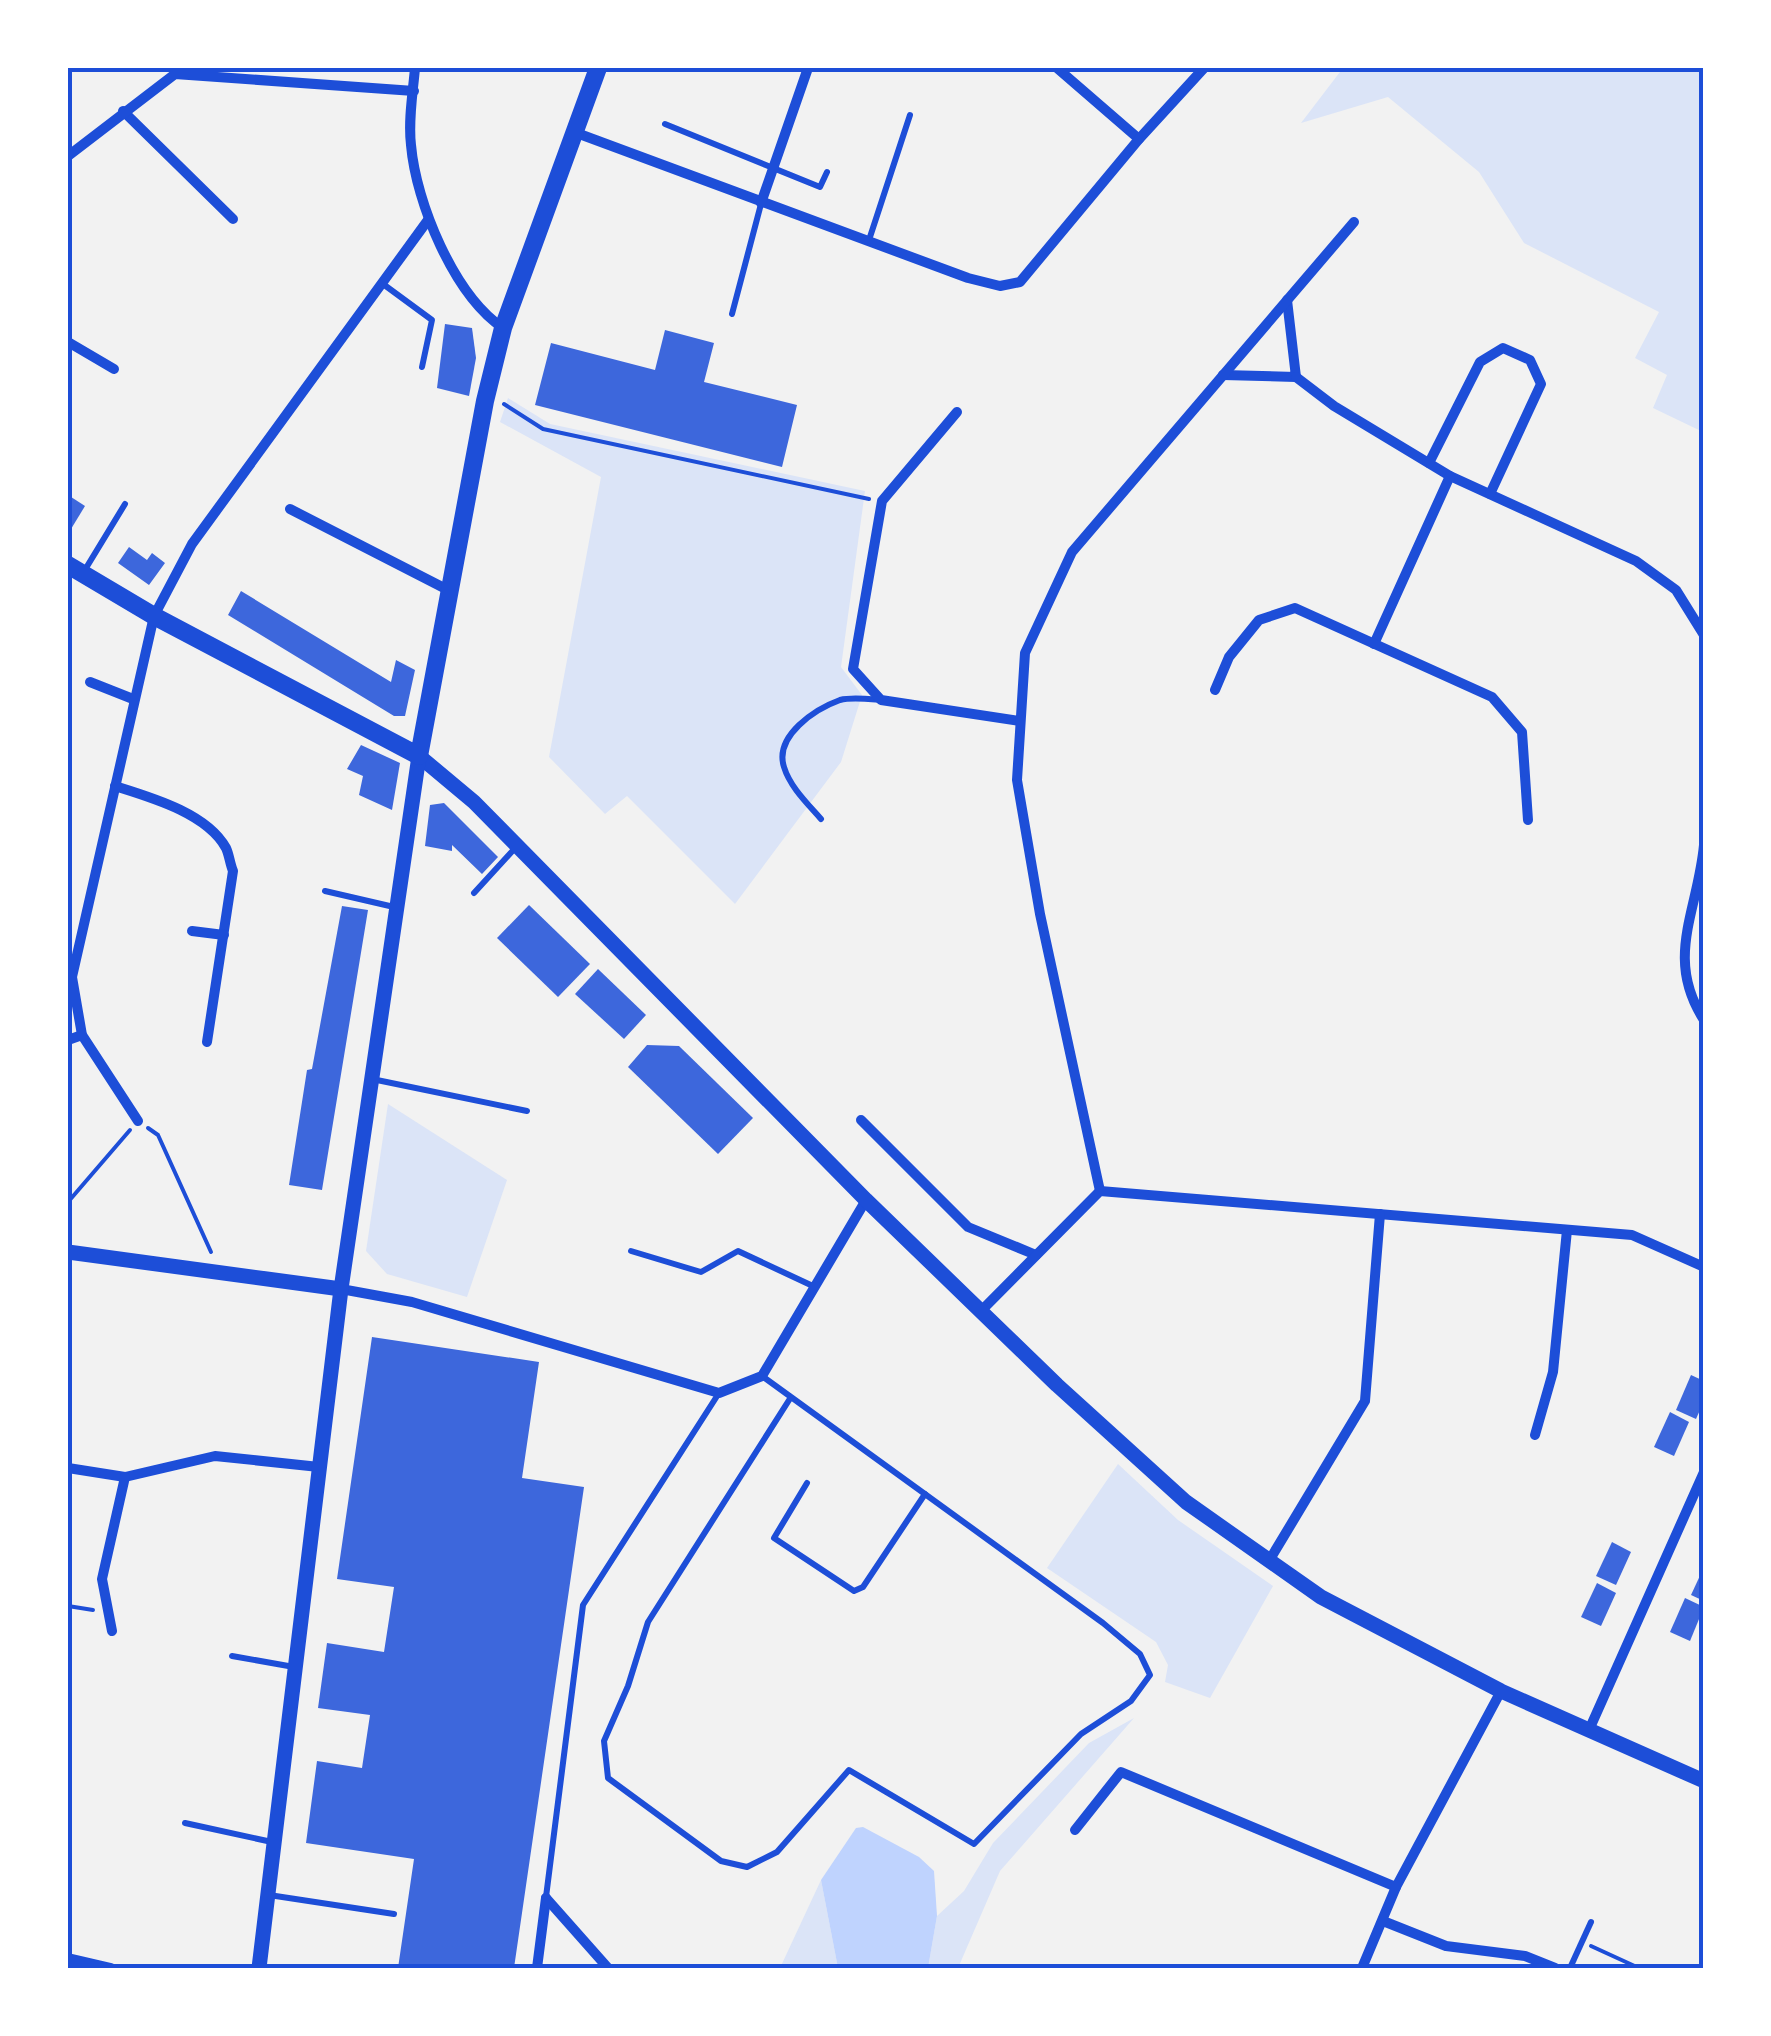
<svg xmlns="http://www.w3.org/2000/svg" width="1771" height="2036" viewBox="0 0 1771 2036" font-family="'PT Sans Narrow',sans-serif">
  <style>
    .green { fill: #dbe4f7 }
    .water { fill: #bfd3fe }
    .building { fill: #3d67dc }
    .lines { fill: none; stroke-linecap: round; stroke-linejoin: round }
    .path { stroke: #1d4ed8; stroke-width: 4 }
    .service { stroke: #1d4ed8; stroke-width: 6 }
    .minor { stroke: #1d4ed8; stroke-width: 10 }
    .tertiary { stroke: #1d4ed8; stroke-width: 15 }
    .secondary { stroke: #1d4ed8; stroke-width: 18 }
    .neatline { fill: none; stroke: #1d4ed8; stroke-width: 4 }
  </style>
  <rect width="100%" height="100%" fill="#f2f2f2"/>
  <g class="green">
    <polygon points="1343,68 1703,68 1703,432 1653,408 1667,375 1635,358 1659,312 1524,243 1479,172 1388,97 1301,123"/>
    <polygon points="508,398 550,424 865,491 841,667 862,695 841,762 735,904 627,796 605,814 549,757 601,477 500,422"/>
    <polygon points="388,1104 507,1180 467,1297 387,1274 366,1251"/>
    <polygon points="1118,1464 1178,1520 1273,1586 1210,1698 1165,1682 1168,1665 1156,1642 1047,1568"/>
    <polygon points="1134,1718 1000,1871 958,1968 928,1968 937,1916 964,1891 993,1843 1089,1743"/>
    <polygon points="821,1880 838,1968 780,1968"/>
  </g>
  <polygon class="water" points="863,1827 919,1857 934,1871 937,1916 928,1968 838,1968 821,1880 856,1828"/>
  <g class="building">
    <polygon points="445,324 472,328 476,358 469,396 437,388"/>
    <polygon points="665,330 714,343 704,382 797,405 782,467 535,405 551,343 655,370"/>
    <polygon points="68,495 85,506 68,534"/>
    <polygon points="129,547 147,560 152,553 165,563 149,585 118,563"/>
    <polygon points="241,591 391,682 396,660 415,670 405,716 394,716 228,615"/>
    <polygon points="361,745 400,763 392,810 359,795 363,776 347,769"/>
    <polygon points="444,803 498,857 482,874 452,845 452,851 425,846 430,805"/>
    <polygon points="529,905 590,964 558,997 497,938"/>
    <polygon points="342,906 368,910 322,1190 289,1185 307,1070 312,1069"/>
    <polygon points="598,969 646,1015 624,1039 575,994"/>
    <polygon points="647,1045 679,1046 753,1118 718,1154 628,1067"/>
    <polygon points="372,1337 539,1362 522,1478 584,1487 514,1968 398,1968 414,1859 306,1843 317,1761 362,1768 370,1715 318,1708 327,1643 384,1652 394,1587 337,1579"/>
    <polygon points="1691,1375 1704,1381 1704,1401 1696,1419 1676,1410"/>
    <polygon points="1670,1412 1689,1422 1674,1456 1654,1447"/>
    <polygon points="1612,1542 1631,1552 1616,1585 1596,1576"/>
    <polygon points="1704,1567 1704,1601 1691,1595"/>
    <polygon points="1597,1583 1616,1593 1601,1626 1581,1617"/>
    <polygon points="1685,1598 1704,1607 1690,1641 1670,1632"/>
  </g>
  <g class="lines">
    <g class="path">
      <polyline points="504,404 543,429 869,499"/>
      <polyline points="148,1128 158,1135 211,1252"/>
      <polyline points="68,1202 130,1130"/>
      <polyline points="68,1606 93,1610"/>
      <polyline points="1591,1946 1639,1968"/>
    </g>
    <g class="service">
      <polyline points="665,124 820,187 827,172"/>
      <polyline points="869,240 910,115"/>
      <polyline points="383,284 432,320 422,367"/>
      <polyline points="732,314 761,204"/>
      <polyline points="83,573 125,504"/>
      <path d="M821,819C808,804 790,787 784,767C774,736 815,709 840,700C852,697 868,699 880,700"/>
      <polyline points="325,891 394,907"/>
      <polyline points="474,893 517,846"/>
      <polyline points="372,1079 527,1111"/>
      <polyline points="631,1251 701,1272 738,1251 815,1287"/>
      <polyline points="762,1376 791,1397 1103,1623 1140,1654 1150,1675 1131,1701 1081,1734 974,1844 849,1770 777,1852 747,1867 721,1861 608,1778 604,1741 628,1686 648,1622 791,1397"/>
      <polyline points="807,1483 774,1538 854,1591 863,1587 925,1494"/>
      <polyline points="232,1656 294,1667"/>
      <polyline points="185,1823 272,1842"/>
      <polyline points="269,1895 394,1914"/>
      <polyline points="546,1897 583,1605 719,1393"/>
      <polyline points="1570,1968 1591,1922"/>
    </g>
    <g class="minor">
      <path d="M415,68C413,92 408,120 411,145C416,203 454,295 503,328"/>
      <polyline points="1057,68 1139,139"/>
      <polyline points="123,111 233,219"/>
      <polyline points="574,132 968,278 1000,286 1020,282 1139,139 1204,68"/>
      <polyline points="68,156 175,74 414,91"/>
      <polyline points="761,203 808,68"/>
      <polyline points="68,342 114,369"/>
      <polyline points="1223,375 1296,377 1287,300"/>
      <polyline points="1296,377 1334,406 1450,476 1636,561 1676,590 1704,635"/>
      <polyline points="957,412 882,501 853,669 881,700 1020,721"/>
      <polyline points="1429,463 1480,362 1503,348 1530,360 1541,384 1490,494"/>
      <polyline points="290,509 450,591"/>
      <polyline points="1374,644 1450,476"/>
      <polyline points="90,682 133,699"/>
      <polyline points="1215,690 1229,657 1259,620 1295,608 1492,697 1522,732 1528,820"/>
      <path d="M115,786C150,797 207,813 226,848C229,854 230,864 233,871L207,1042"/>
      <path d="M1704,845C1698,911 1664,958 1704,1020"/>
      <polyline points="192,931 224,935"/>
      <polyline points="68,1040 82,1035"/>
      <polyline points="861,1120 968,1227 1036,1255"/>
      <polyline points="138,1121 82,1035 72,977 154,616 192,544 428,220"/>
      <polyline points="1100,1191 1040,914 1017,780 1025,653 1072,552 1354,222"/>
      <polyline points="341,1289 412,1302 719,1393 762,1376 866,1200"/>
      <polyline points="981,1311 1100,1191 1632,1235 1704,1267"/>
      <polyline points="1535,1435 1553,1372 1567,1230"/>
      <polyline points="68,1468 125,1477 215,1456 319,1467"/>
      <polyline points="1269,1561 1365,1401 1380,1214"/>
      <polyline points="112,1631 102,1579 125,1477"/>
      <polyline points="1589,1730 1704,1472"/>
      <polyline points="1075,1830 1121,1772 1396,1887"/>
      <polyline points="546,1898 608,1968"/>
      <polyline points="1383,1921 1446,1946 1525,1956 1555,1968"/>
      <polyline points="68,1958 111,1968"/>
      <polyline points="537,1968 546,1898"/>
      <polyline points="1362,1968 1396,1887 1501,1691"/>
    </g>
    <g class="tertiary">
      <polyline points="419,756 474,802 866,1200 1057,1385 1186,1502 1321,1597 1501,1691 1704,1781"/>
      <polyline points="68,1252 341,1289"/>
      <polyline points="259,1968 341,1289 419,756"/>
    </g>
    <polyline class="secondary" points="68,565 154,616 419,756 485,401 503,328 598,68"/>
  </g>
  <rect width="1771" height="2036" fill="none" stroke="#ffffff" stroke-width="140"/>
  <rect x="70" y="70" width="1631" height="1896" class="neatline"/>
</svg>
